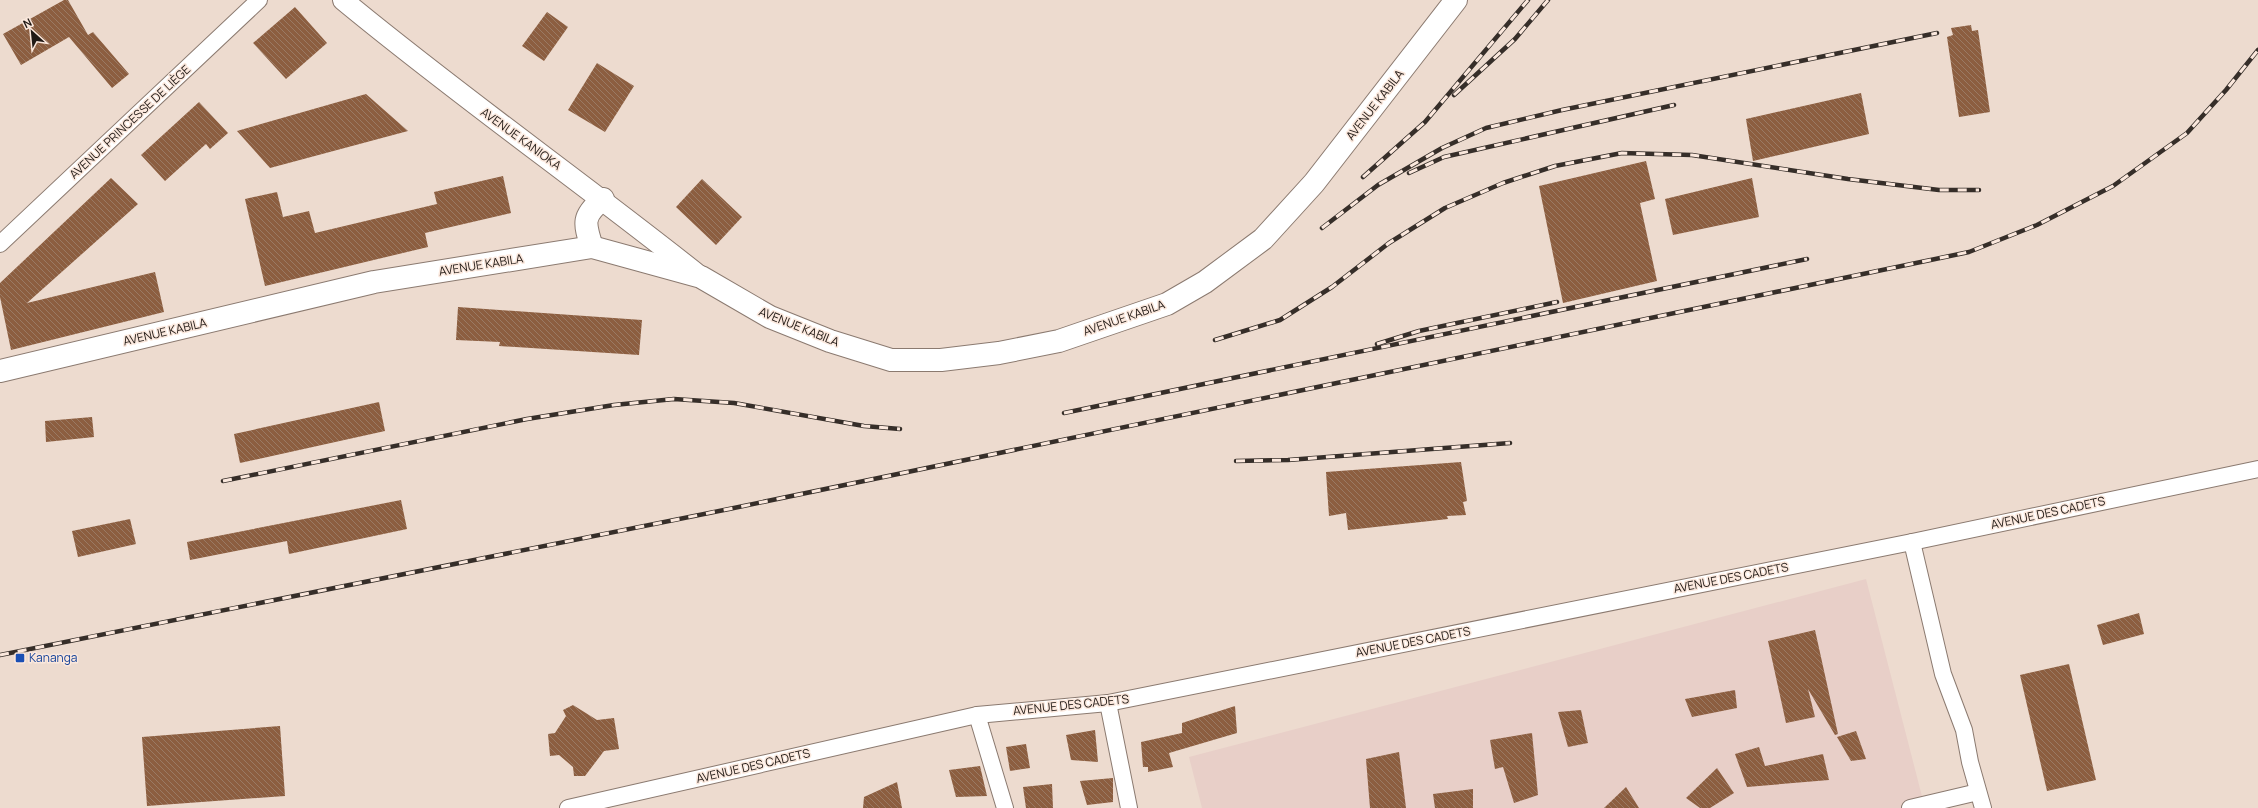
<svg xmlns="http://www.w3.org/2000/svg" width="2258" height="808" viewBox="0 0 2258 808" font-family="Manrope,sans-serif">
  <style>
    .industrial { fill: #e8cfc8 }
    .building { fill: url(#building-back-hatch) }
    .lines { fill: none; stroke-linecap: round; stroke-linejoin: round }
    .minor-casing { stroke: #8b7a70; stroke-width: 18 }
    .tertiary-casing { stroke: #8b7a70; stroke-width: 22 }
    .trunk-casing { stroke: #8b7a70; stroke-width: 24 }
    .minor { stroke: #fff; stroke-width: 16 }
    .tertiary { stroke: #fff; stroke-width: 20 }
    .trunk { stroke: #fff; stroke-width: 22 }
    .rail-casing { stroke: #362e29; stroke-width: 4.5 }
    .rail { stroke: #fbe8dd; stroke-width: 3; stroke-dasharray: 9; stroke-linecap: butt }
    .transit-dot { fill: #1a4fb4; stroke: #fbe8dd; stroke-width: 1.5 }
    .labels { text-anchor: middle; stroke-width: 3; stroke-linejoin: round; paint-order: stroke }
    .street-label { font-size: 12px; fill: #201915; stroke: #fbe8dd }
    .transit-label { font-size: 12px; fill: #164399; stroke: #fbe8dd; text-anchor: start }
  </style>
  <defs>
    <pattern id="building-back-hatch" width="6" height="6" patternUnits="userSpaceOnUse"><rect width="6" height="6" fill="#8c5e40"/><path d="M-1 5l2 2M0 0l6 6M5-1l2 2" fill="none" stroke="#9a7a64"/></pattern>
  </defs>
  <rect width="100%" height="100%" fill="#eddbcf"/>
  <polygon class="industrial" points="1866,579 1925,808 1202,808 1189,757"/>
  <g class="building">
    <polygon points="64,0 68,0 88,35 93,32 129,74 112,88 69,37 21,65 3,34"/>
    <polygon points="295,7 327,43 286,79 253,43"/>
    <polygon points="547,12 568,27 544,61 522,46"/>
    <polygon points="1971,25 1972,31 1978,30 1990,112 1959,117 1947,37 1953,35 1951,28"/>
    <polygon points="597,63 634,86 605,132 568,110"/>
    <polygon points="1861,93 1869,134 1753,161 1746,119"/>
    <polygon points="366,94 408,131 270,168 237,131"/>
    <polygon points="199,102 228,133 210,149 206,144 165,181 141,155"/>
    <polygon points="1646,161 1655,199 1640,203 1657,281 1563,303 1539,186"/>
    <polygon points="503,176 511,213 425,233 428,247 265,286 245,199 277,192 283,217 309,211 315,233 437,204 434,192"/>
    <polygon points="111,178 138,204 27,303 155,272 164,312 11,350 0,297 0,283"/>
    <polygon points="1752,178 1759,217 1673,235 1665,199"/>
    <polygon points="702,179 742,217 716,245 676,207"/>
    <polygon points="458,307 642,320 639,355 499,346 500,342 456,340"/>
    <polygon points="379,402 385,431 240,463 234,434"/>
    <polygon points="92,417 94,437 46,442 45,421"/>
    <polygon points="1461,462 1467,501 1463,502 1466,515 1447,516 1448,519 1348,530 1346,513 1329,516 1326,472"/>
    <polygon points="401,500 407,529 289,554 287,541 190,560 187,542"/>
    <polygon points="130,519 136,544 78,557 72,531"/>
    <polygon points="2139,613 2144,634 2103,645 2097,625"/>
    <polygon points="1815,630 1838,734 1835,735 1808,689 1815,717 1786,723 1768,641"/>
    <polygon points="2069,664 2096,780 2047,791 2020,675"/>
    <polygon points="1735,690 1737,708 1692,717 1685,699"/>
    <polygon points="573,705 597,720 614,718 619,749 604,751 585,776 574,776 573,767 559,755 550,756 548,734 555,733 566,716 563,710"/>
    <polygon points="1235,706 1237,733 1169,753 1173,767 1148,772 1148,767 1143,767 1141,742 1182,733 1182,723"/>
    <polygon points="1581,710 1588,743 1568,747 1558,712"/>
    <polygon points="280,726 285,796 147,806 142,737"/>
    <polygon points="1095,730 1098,762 1071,760 1066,735"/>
    <polygon points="1856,731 1866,759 1851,761 1837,737"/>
    <polygon points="1532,733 1538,795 1514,803 1503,767 1495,769 1490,740"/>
    <polygon points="1026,744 1030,768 1010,771 1006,747"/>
    <polygon points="1759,747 1765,766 1823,754 1829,780 1747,787 1735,754"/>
    <polygon points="1399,752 1406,808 1370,808 1366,759"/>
    <polygon points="980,766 987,796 956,797 949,770"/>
    <polygon points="1717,768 1734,793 1710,808 1700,808 1686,798"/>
    <polygon points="1113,778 1113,802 1087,805 1080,781"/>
    <polygon points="897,782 902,808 863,808 864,797"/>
    <polygon points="1052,784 1053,808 1026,808 1023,787"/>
    <polygon points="1626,787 1639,808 1604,808"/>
    <polygon points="1473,789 1473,808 1435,808 1433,794"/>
  </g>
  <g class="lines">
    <g class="minor-casing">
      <g id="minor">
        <polyline points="0,244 259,0"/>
        <polyline points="1912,542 1943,674 1964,730 1970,762 1983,808"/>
        <polyline points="1108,703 1129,808"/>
        <polyline points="977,715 1005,808"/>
        <polyline points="568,808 977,715 1108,703 1912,542 2258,469"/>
        <polyline points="1910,808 1978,792"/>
      </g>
    </g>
    <g class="tertiary-casing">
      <path id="tertiary" d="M343,0C459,96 583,183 701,277"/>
    </g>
    <g class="trunk-casing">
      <g id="trunk">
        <path d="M592,247C584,223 582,216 603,199"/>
        <polyline points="0,371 374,282 592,247 701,277 770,317 830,341 891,360 941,360 999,353 1059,341 1167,304 1205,282 1263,239 1314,183 1456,0"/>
      </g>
    </g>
    <use href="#minor" class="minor"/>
    <use href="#tertiary" class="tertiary"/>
    <use href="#trunk" class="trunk"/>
    <g class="rail-casing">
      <g id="rail">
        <polyline points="1454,95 1515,39 1548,0"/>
        <polyline points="1409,173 1444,157 1674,105"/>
        <polyline points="1363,177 1425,122 1528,0"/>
        <polyline points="1322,228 1378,185 1442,148 1486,128 1562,110 1937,33"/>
        <polyline points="1215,340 1280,320 1332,287 1389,243 1445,208 1503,183 1555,166 1622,153 1692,155 1848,179 1939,190 1979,190"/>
        <polyline points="1377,344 1419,331 1557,302"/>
        <polyline points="1064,413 1807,259"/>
        <polyline points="1236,461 1288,460 1510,443"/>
        <polyline points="223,481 527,419 614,405 674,399 734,403 864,426 900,429"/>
        <polyline points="0,655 729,509 1969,252 2037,225 2113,186 2187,133 2226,90 2258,50"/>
      </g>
    </g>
    <use href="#rail" class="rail"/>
  </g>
  <rect class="transit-dot" x="15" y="653" width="10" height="10" rx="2"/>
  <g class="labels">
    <g class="street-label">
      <text transform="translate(1375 105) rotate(-52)" y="4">AVENUE KABILA</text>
      <text transform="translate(130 122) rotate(-43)" y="4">AVENUE PRINCESSE DE LIÈGE</text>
      <text transform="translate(521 139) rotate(36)" y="4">AVENUE KANIOKA</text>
      <text transform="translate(481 265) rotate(-9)" y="4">AVENUE KABILA</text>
      <text transform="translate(1124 318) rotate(-19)" y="4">AVENUE KABILA</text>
      <text transform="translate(799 327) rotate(22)" y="4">AVENUE KABILA</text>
      <text transform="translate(165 332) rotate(-13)" y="4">AVENUE KABILA</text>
      <text transform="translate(2048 513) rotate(-12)" y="4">AVENUE DES CADETS</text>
      <text transform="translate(1731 578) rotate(-11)" y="4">AVENUE DES CADETS</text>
      <text transform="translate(1413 642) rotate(-11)" y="4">AVENUE DES CADETS</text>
      <text transform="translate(1071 705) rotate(-6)" y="4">AVENUE DES CADETS</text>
      <text transform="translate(753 766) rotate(-13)" y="4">AVENUE DES CADETS</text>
    </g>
    <g class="transit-label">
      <text x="29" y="662">Kananga</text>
    </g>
  </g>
  <g transform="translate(32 32) rotate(333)" stroke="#fbe8dd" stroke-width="3" paint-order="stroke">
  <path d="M0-3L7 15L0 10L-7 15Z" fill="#201915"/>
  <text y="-6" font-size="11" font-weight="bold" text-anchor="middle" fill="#201915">N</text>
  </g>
</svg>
